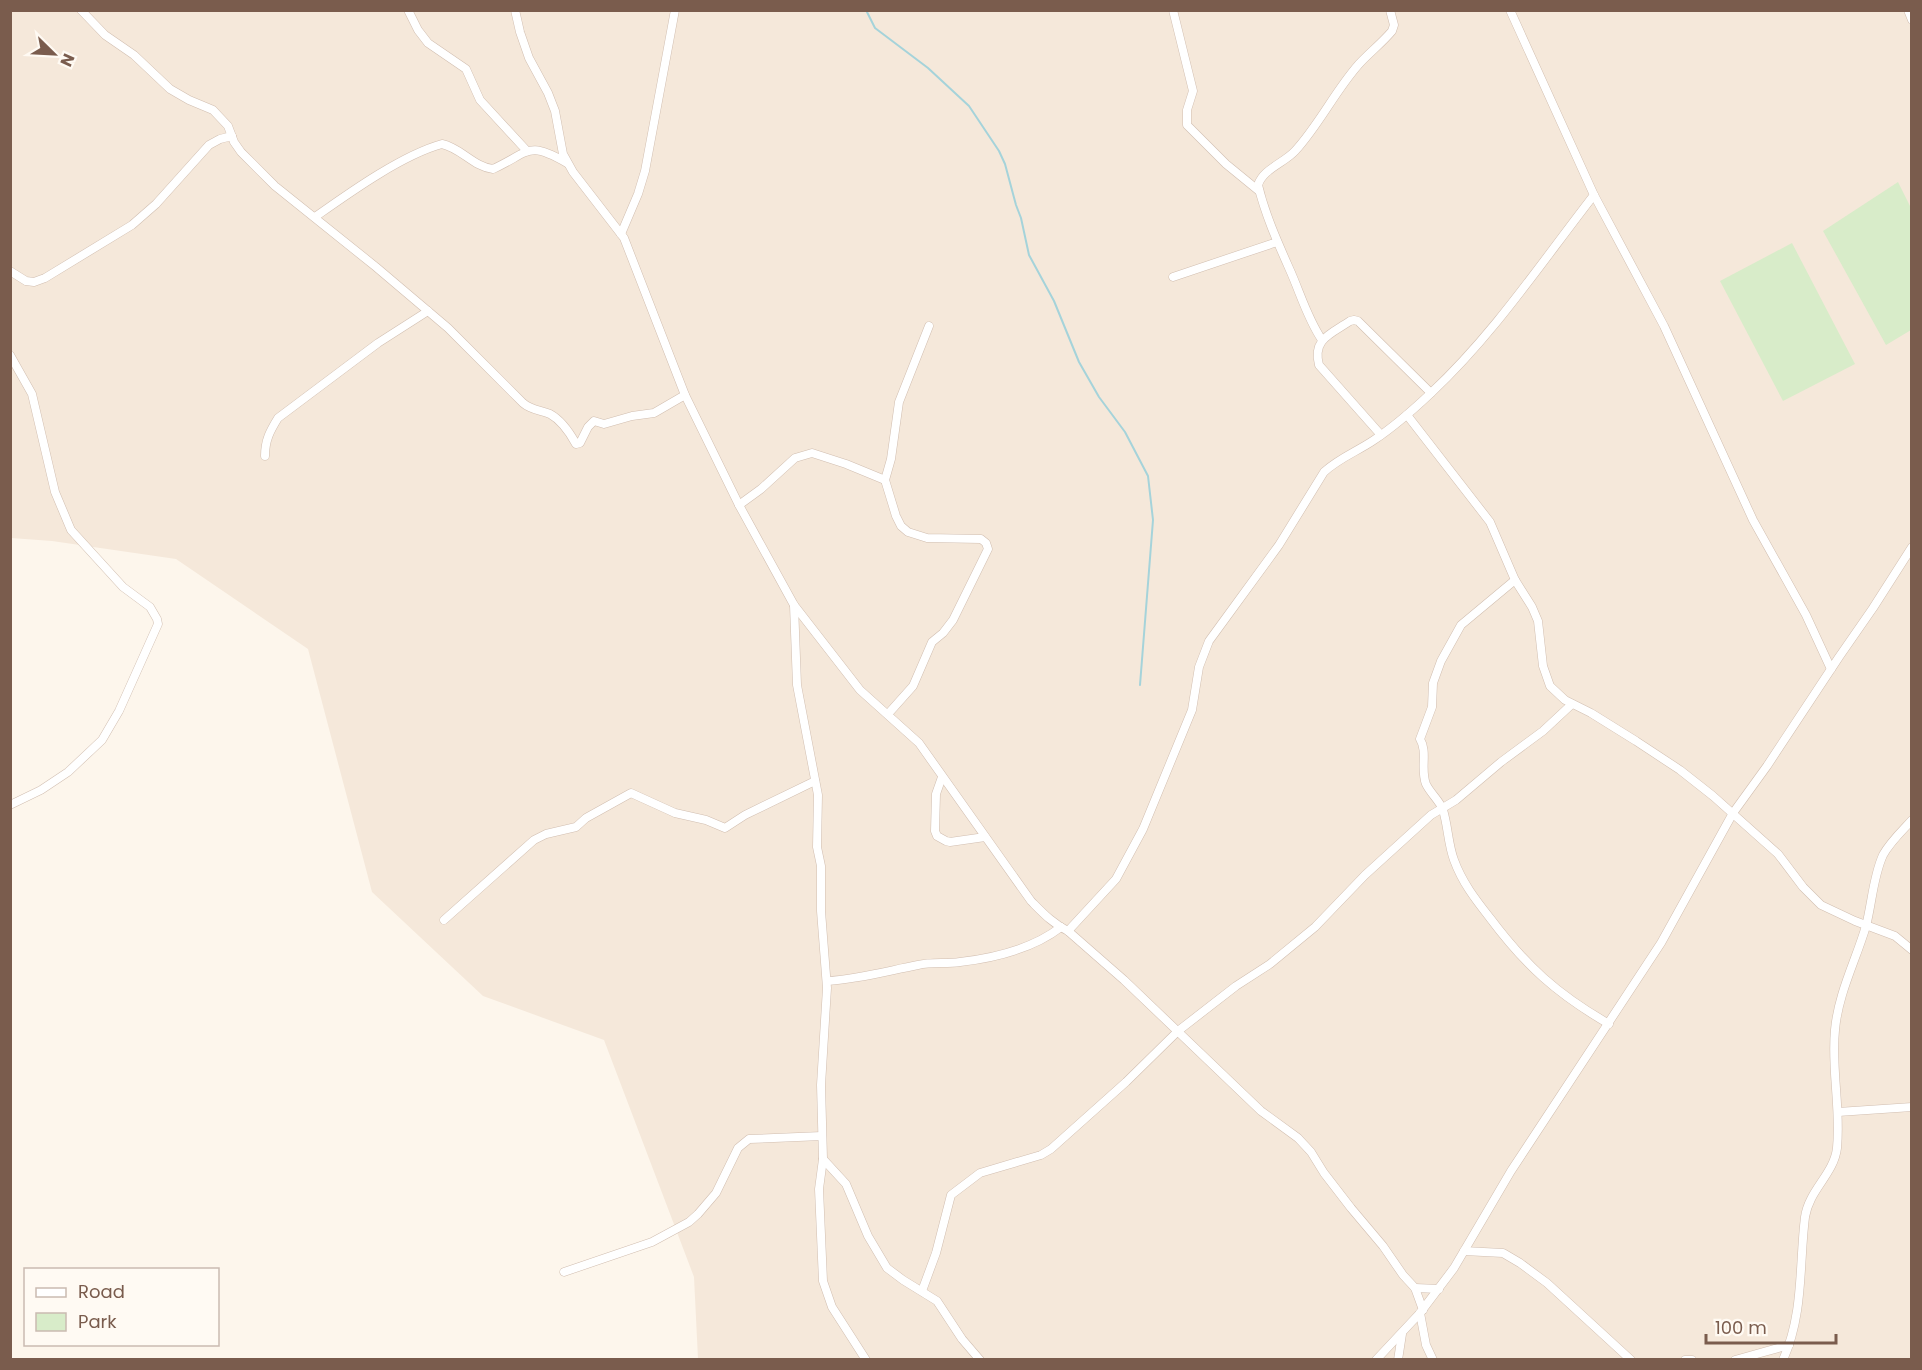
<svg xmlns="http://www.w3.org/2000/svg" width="1922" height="1370" viewBox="0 0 1922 1370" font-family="Poppins,sans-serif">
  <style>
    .residential { fill: #f5e8da }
    .green { fill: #d8ecc9 }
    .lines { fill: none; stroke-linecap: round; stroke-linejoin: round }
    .stream { stroke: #a5d3da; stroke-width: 2 }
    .street-casing { stroke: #d1beb0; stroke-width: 9 }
    .street { stroke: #fff; stroke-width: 8 }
  </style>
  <rect width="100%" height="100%" fill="#fdf6ec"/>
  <polygon class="residential" points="10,11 1911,11 1911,1359 698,1359 694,1277 604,1040 483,996 372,892 308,649 176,559 52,541 11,538"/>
  <g class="green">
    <polygon points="1898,182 1911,208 1911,330 1886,345 1823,231"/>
    <polygon points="1792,243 1855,364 1783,401 1720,281"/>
  </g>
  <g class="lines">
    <polyline class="stream" points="866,10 875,28 928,68 969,106 999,151 1005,164 1016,205 1021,218 1029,255 1054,301 1079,362 1099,397 1125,432 1148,476 1153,520 1140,685"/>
    <g class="street-casing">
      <g id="street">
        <path d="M81,10L105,35L134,55L170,89L189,100L213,110L228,126L234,142L241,152L275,186L376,267L448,328L523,403C531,410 540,410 550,414C561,420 570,433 576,444L580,443L588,427L594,421L604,424L632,416L654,413L685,395"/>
        <polyline points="408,10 418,30 428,43 466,69 480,100 527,151"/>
        <path d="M515,10L520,32L529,58L548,93L555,111L563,154L573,172L624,238L685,395L739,505L794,605L860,690L919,743L1031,901C1042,912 1053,924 1068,931L1124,980L1261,1111L1298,1138L1311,1152L1324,1173L1351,1208L1383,1246L1403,1275L1415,1288L1423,1310"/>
        <polyline points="1173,10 1193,91 1187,110 1187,125 1226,164 1259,191"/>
        <polyline points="1510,10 1594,195 1664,326 1753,520 1806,615 1831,669"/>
        <polyline points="1908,10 1912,20"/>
        <path d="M315,217C349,193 402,155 442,144C461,148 474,167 493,169C530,152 527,140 567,163"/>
        <polyline points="621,234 638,194 645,171 675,10"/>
        <polyline points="10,271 26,281 34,282 45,278 132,225 156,204 209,145 220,139 232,136"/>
        <polyline points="1173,277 1277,242"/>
        <path d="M1322,340C1307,318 1300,292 1289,268C1277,241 1265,214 1258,185C1263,169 1284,163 1295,151C1319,125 1335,91 1359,64C1369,53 1382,43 1392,31L1394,25L1390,10"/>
        <polyline points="10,355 32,394 55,492 71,530 123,587 150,607 157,619 158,624 119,711 102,740 68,772 41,790 10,805"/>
        <polyline points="1407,415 1490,522 1515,580 1532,607 1538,621 1543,666 1550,686 1565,700 1591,713 1636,741 1680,770 1713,796 1778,854 1803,887 1821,905 1855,921 1895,936 1912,950"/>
        <path d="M1381,435L1319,365C1312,339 1331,334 1350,321L1354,320L1358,321L1431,393"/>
        <path d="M265,456C265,440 270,431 278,418L378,343L428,311"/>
        <polyline points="739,505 761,489 795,458 812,453 846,464 885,480"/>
        <path d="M1515,580L1461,625L1441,661L1433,683L1432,707L1420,739C1428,752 1420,769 1426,784C1430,793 1440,801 1443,810C1448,826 1448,844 1454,860C1462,882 1475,899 1490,918C1526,966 1557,994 1609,1024"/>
        <polyline points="794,605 797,685 818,795 817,847 821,866 821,911 827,988 821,1085 823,1159 846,1184 868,1236 887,1268 903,1280 937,1301 962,1339 980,1360"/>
        <polyline points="888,714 913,686 932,642 943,633 953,620 988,549 986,543 981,539 927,538 908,532 901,526 896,516 885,480 891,459 899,402 929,326"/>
        <polyline points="942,777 936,794 935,831 937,836 946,841 950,842 985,837"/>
        <polyline points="444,920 534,840 546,834 576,827 586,818 631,793 675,813 706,820 725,828 745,815 815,781"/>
        <path d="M1068,931L1116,879L1143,829L1192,710L1199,667L1209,641L1279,545L1324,472C1339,458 1358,451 1374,440C1395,426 1413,410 1431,393C1494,334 1541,263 1594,195"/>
        <path d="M827,981C859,979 887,971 918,965C932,962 946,964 960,962C994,958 1034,948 1061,927"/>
        <polyline points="1838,1112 1912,1107"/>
        <polyline points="823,1159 819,1189 823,1281 832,1307 866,1360"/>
        <polyline points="1464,1251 1503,1253 1520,1263 1547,1283 1631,1360"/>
        <polyline points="564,1272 652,1242 689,1222 698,1214 716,1193 738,1148 749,1139 822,1136"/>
        <polyline points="1415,1288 1439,1289"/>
        <polyline points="922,1291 936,1253 951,1195 980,1173 1041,1155 1051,1149 1126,1082 1178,1031 1236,986 1270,964 1315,927 1365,875 1431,815 1456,800 1501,762 1543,731 1572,704"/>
        <polyline points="1420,1313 1426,1345 1433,1360"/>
        <polyline points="1376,1360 1420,1313 1454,1268 1511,1171 1661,943 1733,813 1767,766 1839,657 1873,608 1912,547"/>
        <polyline points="1398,1360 1402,1334"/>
        <polyline points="1685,1360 1692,1360"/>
        <polyline points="1735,1360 1789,1345"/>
        <path d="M1783,1360C1804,1313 1799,1265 1805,1217C1809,1190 1834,1174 1837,1148C1841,1108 1831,1069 1835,1030C1838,994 1856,960 1866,926C1872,903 1873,877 1883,855C1890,842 1902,831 1912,820"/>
      </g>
    </g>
    <use href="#street" class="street"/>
  </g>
  <rect width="1922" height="1370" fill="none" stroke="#7a5c4d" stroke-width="24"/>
  <rect x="24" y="1268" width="195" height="78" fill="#fffaf3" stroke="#cabbb1" stroke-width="1.5"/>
  <rect x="36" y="1288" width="30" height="9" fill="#ffffff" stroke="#cabbb1" stroke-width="1.5"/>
  <text x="78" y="1298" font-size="18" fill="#7a5c4d">Road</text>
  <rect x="36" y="1313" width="30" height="18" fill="#d8ecc9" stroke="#cabbb1" stroke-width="1.5"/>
  <text x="78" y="1328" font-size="18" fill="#7a5c4d">Park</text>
  <g transform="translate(54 54) rotate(114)" stroke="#fffaf3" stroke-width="4.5" paint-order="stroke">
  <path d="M0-4.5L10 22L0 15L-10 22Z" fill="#7a5c4d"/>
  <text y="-9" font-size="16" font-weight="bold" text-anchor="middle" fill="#7a5c4d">N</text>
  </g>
  <path d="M1706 1334v9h130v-9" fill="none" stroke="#7a5c4d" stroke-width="3"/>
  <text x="1715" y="1334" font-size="18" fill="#7a5c4d" stroke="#fffaf3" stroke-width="4.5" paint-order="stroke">100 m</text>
</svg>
